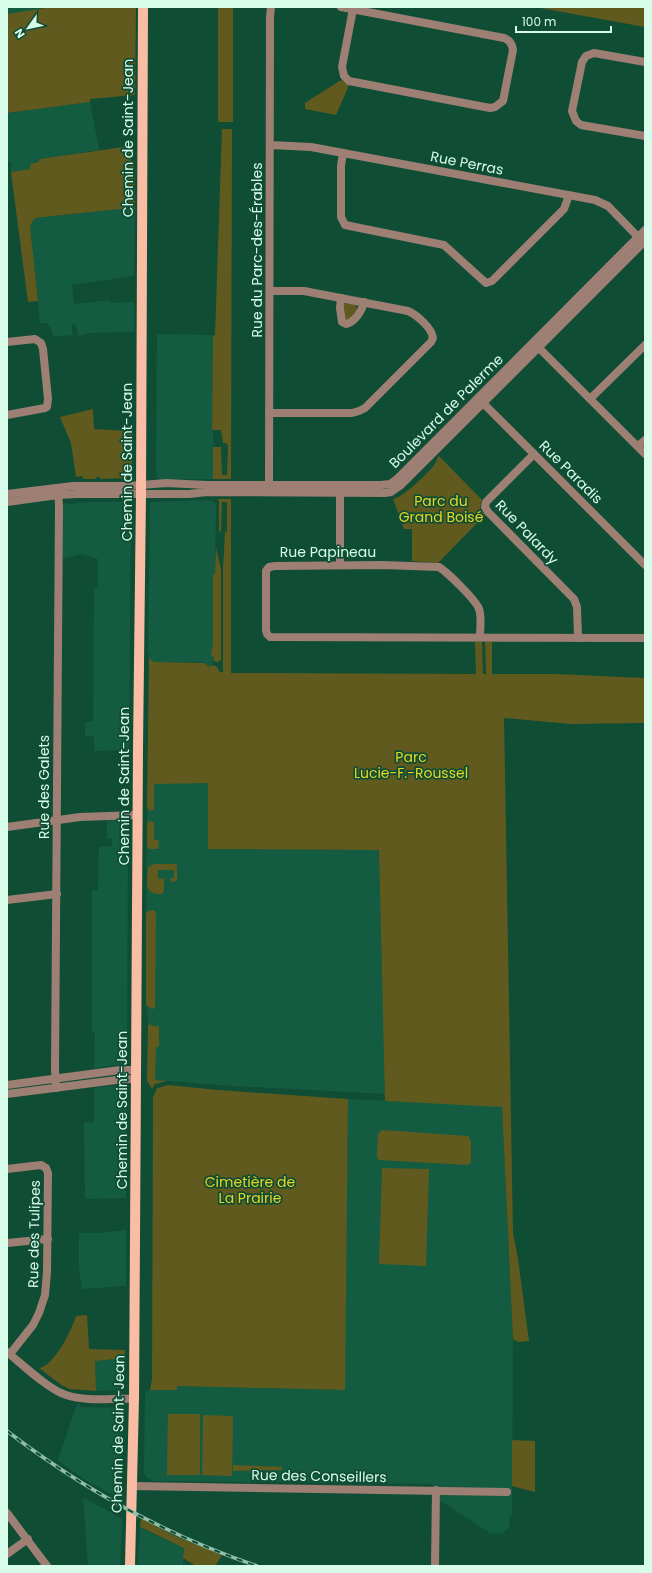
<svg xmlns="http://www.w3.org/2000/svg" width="652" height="1573" viewBox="0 0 652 1573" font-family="Poppins,sans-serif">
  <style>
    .built { fill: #145c41 }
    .green { fill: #615a1e }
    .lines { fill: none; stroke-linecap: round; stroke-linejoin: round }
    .street { stroke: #9e7f74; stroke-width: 8 }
    .primary { stroke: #f9bca4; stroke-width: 10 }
    .rail-casing { stroke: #90bea9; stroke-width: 3.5 }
    .rail { stroke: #0f4d35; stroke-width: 2; stroke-dasharray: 6; stroke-linecap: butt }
    .labels { text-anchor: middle; stroke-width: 3.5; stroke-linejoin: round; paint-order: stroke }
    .street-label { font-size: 14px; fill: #d7fce9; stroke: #0f4d35 }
    .park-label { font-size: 14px; fill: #e9d621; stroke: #0f4d35 }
  </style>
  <rect width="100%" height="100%" fill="#0f4d35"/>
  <g class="built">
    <polygon points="7,7 52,7 7,14"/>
    <polygon points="90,102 99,150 39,159 39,162 30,169 11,172 11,162 7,163 7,113"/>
    <polygon points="119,209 135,210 134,276 72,285 74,304 110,300 111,303 134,302 134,332 89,333 78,336 76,324 71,325 73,335 53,337 52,330 46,323 40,323 30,226 35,218"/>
    <polygon points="157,334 213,335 212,430 213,433 213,479 160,479 156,477"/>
    <polygon points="211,500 216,504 215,574 213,575 213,643 211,655 214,658 210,667 202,662 152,662 149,657 148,652 150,502"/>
    <polygon points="90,502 127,502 131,505 129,750 94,751 94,736 85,737 85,723 93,721 94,588 98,588 98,559 82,554 63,558 63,508 64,503 69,504"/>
    <polygon points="208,782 208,849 379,850 385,1094 233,1086 155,1080 146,1005 147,783"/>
    <polygon points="107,819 120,819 120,821 127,823 128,825 127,1061 123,1064 94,1068 95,1032 92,1032 92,891 98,890 99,847 112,846 112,839 107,839"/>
    <polygon points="122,1085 125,1086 127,1089 126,1198 85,1199 84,1123 94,1122 94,1088"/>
    <polygon points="348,1099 502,1106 513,1339 512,1515 510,1515 509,1527 502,1534 490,1533 436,1498 433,1495 433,1484 154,1481 146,1477 144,1473 145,1391 147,1391 177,1386 344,1390"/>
    <polygon points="126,1230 126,1286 82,1289 79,1269 79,1233 100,1233"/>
    <polygon points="125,1358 124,1390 96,1391 95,1361"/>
    <polygon points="77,1404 80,1404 80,1407 123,1408 120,1499 82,1478 58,1460"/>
    <polygon points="83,1497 122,1519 120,1566 88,1566"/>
    <polygon points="140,1528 184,1548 183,1566 138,1566"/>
  </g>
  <g class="green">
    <polygon points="52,7 136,7 135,95 90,99 90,102 7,113 7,14"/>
    <rect x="218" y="7" width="15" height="115"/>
    <polygon points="535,7 645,7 645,27"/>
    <polygon points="341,80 349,85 336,115 305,109 305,103"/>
    <polygon points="222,129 232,129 231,479 213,479 213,447 221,447 222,475 227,475 228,446 226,443 223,443 221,430 212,430 213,336 215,335"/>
    <polygon points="131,146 131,164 134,166 135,210 119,209 35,218 30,226 38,301 28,302 11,172 30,169 30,164 39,162 39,159"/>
    <polygon points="347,303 356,305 357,309 352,317 347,320 345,319 344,305"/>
    <polygon points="93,409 94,429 129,431 133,434 132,464 131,465 131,473 128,478 100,479 100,477 96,477 96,479 84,479 82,476 76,477 71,443 60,417"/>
    <path d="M439,456L482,500L480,508L485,515L438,563L412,561V529H404L393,499C404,497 428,473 435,464C437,461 436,459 439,456Z"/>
    <polygon points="218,499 231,499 231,673 476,674 475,642 482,642 483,674 486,674 485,642 492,642 492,674 556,674 645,678 645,723 570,724 504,718 513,1233 518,1259 529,1341 518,1342 513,1339 502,1107 385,1101 379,850 208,849 208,783 154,784 154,810 150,811 147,808 149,657 151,660 154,662 204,663 210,667 211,665 216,666 220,672 223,672 223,569 225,532 227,531 227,502 222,502 221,532 219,531 219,502"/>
    <polygon points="216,547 221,570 221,660 217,662 213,661 214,658 211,655 213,643 213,574 215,574"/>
    <polygon points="148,821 154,822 154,840 159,840 158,849 150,849 147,847 147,827"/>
    <path d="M154,864H176L177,865V881L171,882V878H174V870H158V879L166,878L164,879V891L162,894C143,895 147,882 148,867Z"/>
    <polygon points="153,910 155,911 156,915 155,1008 152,1009 146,1005 146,913 148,911"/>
    <polygon points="151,1024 152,1026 158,1026 159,1028 159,1047 156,1047 155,1080 167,1081 155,1084 152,1089 147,1081 148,1025"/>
    <polygon points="168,1085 218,1090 348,1099 345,1390 177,1386 177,1390 150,1390 152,1379 153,1098 157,1088"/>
    <polygon points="382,1130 468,1136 471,1141 471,1162 468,1165 379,1160 377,1157 378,1134"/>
    <polygon points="382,1168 429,1169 426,1266 379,1264"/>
    <path d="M87,1315L89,1349L125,1350V1358L95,1361L96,1391L69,1389L60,1384L39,1368C54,1366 72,1330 76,1316Z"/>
    <polygon points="168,1414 200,1414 200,1475 167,1475"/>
    <polygon points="203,1415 233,1416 232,1476 202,1475"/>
    <polygon points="512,1440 535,1441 535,1492 512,1486"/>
    <polygon points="233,1465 282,1467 282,1470 233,1471"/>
    <polygon points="141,1518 173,1535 222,1555 215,1566 196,1566 183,1558 184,1548 140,1527"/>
  </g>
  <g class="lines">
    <g class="street">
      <path d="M341,7L504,38C510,40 512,44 513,50L503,101L495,107L490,108L349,81L344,76L342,67L353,9"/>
      <polyline points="645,62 594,53 586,56 582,62 572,111 576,121 581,125 645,136"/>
      <polyline points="270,145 311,147 595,200 608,206 642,241"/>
      <polyline points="343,153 341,166 341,217 345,225 444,245 486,283 492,281 564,209 569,195"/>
      <path d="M341,298L340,308L342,322L346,324C355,322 362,311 364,302"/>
      <polyline points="7,342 35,339 41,343 43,349 48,399 47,407 45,408 7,415"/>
      <polyline points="535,344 645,454"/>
      <polyline points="590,399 645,345"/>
      <polyline points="480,400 645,565"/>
      <path d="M269,413H352L359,411L365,408L431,342L433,338C432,328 417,315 408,311L304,291H270"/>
      <polyline points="638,446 645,440"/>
      <polyline points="534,454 486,502 485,507 488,512 574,599 577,607 578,638"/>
      <polyline points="340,488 340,565"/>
      <polyline points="269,490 270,17 271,7"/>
      <polyline points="7,494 73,486 129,486 166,483 207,485 381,485 390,484 397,479 645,230"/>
      <polyline points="7,502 58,495 77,494 189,494 207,492 385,493 391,492 401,485 645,241"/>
      <path d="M480,637C480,628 482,617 479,609C476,600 447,572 439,567L382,565L275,566L269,567L266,571V630L267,634L270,637L645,638"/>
      <polyline points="7,827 80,817 137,815"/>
      <polyline points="7,900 57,894"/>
      <polyline points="7,1085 120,1070 136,1070"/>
      <polyline points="56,1088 55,1069 59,506 58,491"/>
      <polyline points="7,1094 124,1079 136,1079"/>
      <polyline points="7,1169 41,1165 46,1168 48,1173 47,1272 45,1295 39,1313 33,1325 10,1354"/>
      <polyline points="7,1243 48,1239"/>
      <path d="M7,1352C23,1365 48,1389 66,1395C87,1402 112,1398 134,1399"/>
      <polyline points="132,1486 507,1492"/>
      <polyline points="7,1513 47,1566"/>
      <polyline points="7,1554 28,1539"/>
      <polyline points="435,1566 436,1490"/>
    </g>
    <polyline class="primary" points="130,1566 134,1399 138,748 141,494 143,7"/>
    <g class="rail-casing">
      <path id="rail" d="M7,1431C84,1490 166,1535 257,1566"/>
    </g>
    <use href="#rail" class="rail"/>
  </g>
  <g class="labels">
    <g class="street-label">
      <text transform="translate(128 138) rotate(-90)" y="5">Chemin de Saint-Jean</text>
      <text transform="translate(467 163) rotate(11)" y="5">Rue Perras</text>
      <text transform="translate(257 250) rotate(-90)" y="5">Rue du Parc-des-Érables</text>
      <text transform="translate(446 411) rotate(-45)" y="5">Boulevard de Palerme</text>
      <text transform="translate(127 462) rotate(-90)" y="5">Chemin de Saint-Jean</text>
      <text transform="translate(571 472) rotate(45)" y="5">Rue Paradis</text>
      <text transform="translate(527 532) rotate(46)" y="5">Rue Palardy</text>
      <text x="328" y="557">Rue Papineau</text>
      <text transform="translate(124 786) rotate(-90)" y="5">Chemin de Saint-Jean</text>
      <text transform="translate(44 787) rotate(-90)" y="5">Rue des Galets</text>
      <text transform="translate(122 1110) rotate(-90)" y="5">Chemin de Saint-Jean</text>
      <text transform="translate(34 1234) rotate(-89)" y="5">Rue des Tulipes</text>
      <text transform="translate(118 1434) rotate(-89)" y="5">Chemin de Saint-Jean</text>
      <text transform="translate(319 1476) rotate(1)" y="5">Rue des Conseillers</text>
    </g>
    <g class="park-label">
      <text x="441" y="506">Parc du<tspan x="441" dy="16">Grand Boisé</tspan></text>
      <text x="411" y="762">Parc<tspan x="411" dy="16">Lucie-F.-Roussel</tspan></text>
      <text x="250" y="1187">Cimetière de<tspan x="250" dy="16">La Prairie</tspan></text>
    </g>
  </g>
  <rect width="652" height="1573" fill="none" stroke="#d7fce9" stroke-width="16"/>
  <g transform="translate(28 28) rotate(237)" stroke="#0f4d35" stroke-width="3" paint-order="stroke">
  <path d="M0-3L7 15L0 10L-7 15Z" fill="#d7fce9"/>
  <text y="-6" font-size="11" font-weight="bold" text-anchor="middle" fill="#d7fce9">N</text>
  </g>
  <path d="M516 26v6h95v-6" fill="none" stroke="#d7fce9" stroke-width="2"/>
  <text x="522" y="26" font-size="12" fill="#d7fce9" stroke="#0f4d35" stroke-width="3" paint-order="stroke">100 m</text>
</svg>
